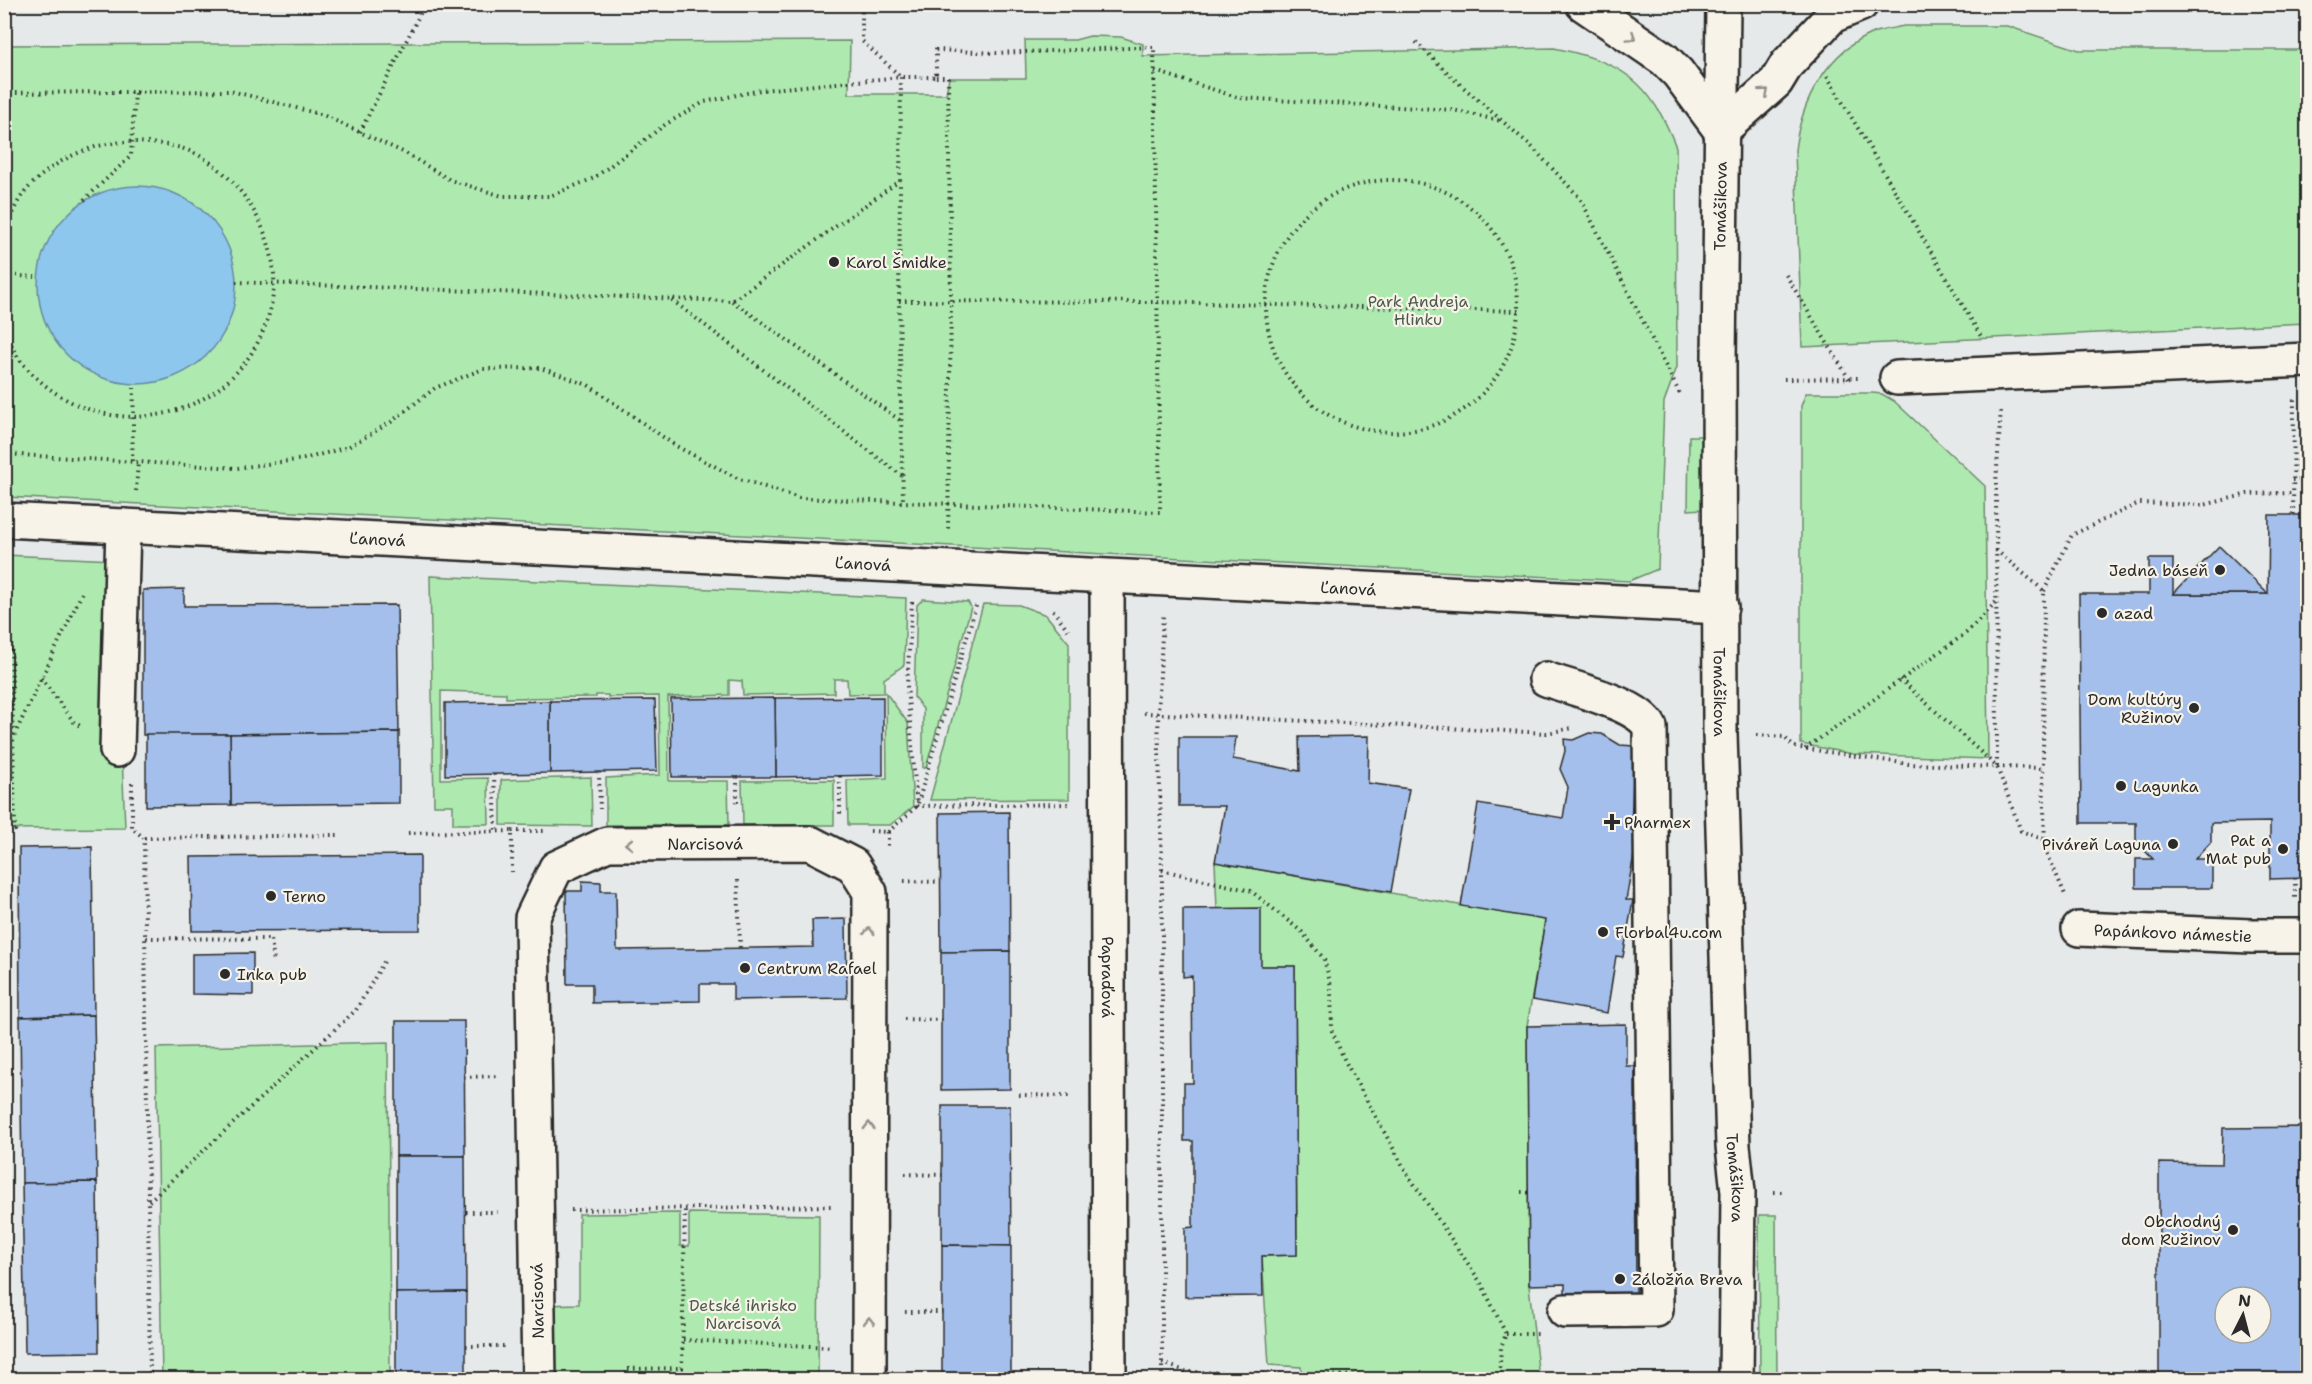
<svg xmlns="http://www.w3.org/2000/svg" width="2312" height="1384" viewBox="0 0 2312 1384" font-family="'Shantell Sans',sans-serif">
  <style>
    .green { fill: #aeeaaf; stroke: #6c8a6d; stroke-width: 1.5 }
    .water { fill: #8ec7ed; stroke: #66899f; stroke-width: 1.5 }
    .building { fill: #a4bfeb; stroke: #2b2b2b; stroke-width: 1.5; fill-rule: evenodd }
    .lines { fill: none; stroke-linecap: round; stroke-linejoin: round }
    .minor-casing { stroke: #2b2b2b; stroke-width: 38 }
    .major-casing { stroke: #2b2b2b; stroke-width: 38 }
    .path { stroke: #2b2b2b; stroke-width: 4; stroke-dasharray: 1.5 4.5; stroke-linecap: butt }
    .minor { stroke: #f7f3e8; stroke-width: 33 }
    .major { stroke: #f7f3e8; stroke-width: 33 }
    .oneway { stroke: #918f8a }
    .poi-dot { fill: #2b2b2b; stroke: #f7f3e8; stroke-width: 2 }
    .labels { text-anchor: middle; stroke-width: 4.5; stroke-linejoin: round; paint-order: stroke }
    .street-label { font-size: 16px; fill: #2b2b2b; stroke: #f7f3e8 }
    .poi-label { font-size: 16px; fill: #2b2b2b; stroke: #f7f3e8; text-anchor: start }
    .park-label { font-size: 16px; fill: #4c5b4c; stroke: #f7f3e8 }
  </style>
  <rect width="100%" height="100%" fill="#e6e9e9"/>
  <filter id="ink" filterUnits="userSpaceOnUse"><feTurbulence type="fractalNoise" baseFrequency=".0167" numOctaves="2"/><feDisplacementMap in="SourceGraphic" scale="12" xChannelSelector="R" yChannelSelector="G"/><feConvolveMatrix kernelMatrix="1 2 1 2 8 2 1 2 1" color-interpolation-filters="sRGB"/></filter>
  <g filter="url(#ink)">
    <g class="green">
      <path d="M1904,26H2007L2079,50H2307V323L1802,347L1795,150C1801,102 1827,50 1876,32C1885,29 1895,28 1904,26Z"/>
      <path d="M1090,36L1121,37L1143,44V56L1554,48C1623,62 1650,81 1676,147L1677,367L1664,402L1658,569L1629,581L5,497L4,45L850,41L849,94H946L949,78H1026L1025,40H1075Z"/>
      <polygon points="1872,393 1882,394 1894,401 1985,486 1988,759 1853,754 1801,744 1801,406 1806,393"/>
      <polygon points="1689,436 1705,436 1704,509 1688,510"/>
      <polygon points="4,555 114,560 125,828 5,829"/>
      <polygon points="430,576 906,598 904,665 884,679 884,693 848,694 847,679 834,679 834,693 743,695 742,681 729,680 729,695 668,697 669,781 728,781 729,825 606,825 606,778 660,775 659,696 608,697 608,695 596,695 596,697 506,698 506,693 441,691 441,779 488,778 489,824 453,824 453,805 434,805"/>
      <polygon points="923,599 968,602 971,607 926,768 923,768 923,709 914,697 917,605"/>
      <polygon points="983,604 1019,605 1046,615 1069,643 1069,799 930,800"/>
      <polygon points="886,693 908,723 913,807 890,825 848,825 847,780 887,778"/>
      <polygon points="591,777 592,826 501,825 501,780"/>
      <polygon points="834,780 834,825 743,825 742,781"/>
      <polygon points="1215,862 1545,920 1527,1026 1529,1285 1539,1379 1302,1379 1301,1367 1269,1365 1262,1256 1297,1255 1295,966 1261,966 1217,909"/>
      <polygon points="388,1042 390,1379 162,1379 156,1048"/>
      <polygon points="680,1213 680,1246 689,1246 689,1213 819,1215 818,1379 546,1379 544,1305 579,1304 579,1214"/>
      <polygon points="1759,1215 1776,1215 1777,1379 1760,1379"/>
    </g>
    <circle class="water" cx="137" cy="285" r="99"/>
    <g class="building">
      <polygon points="2269,515 2308,515 2308,878 2270,879 2270,822 2211,823 2211,842 2195,859 2212,859 2212,888 2136,888 2136,859 2153,859 2136,842 2136,823 2081,823 2079,594 2149,594 2149,559 2173,559 2173,594 2268,594"/>
      <polygon points="2219,546 2268,594 2173,594"/>
      <polygon points="184,589 184,606 397,605 399,732 143,735 143,590"/>
      <polygon points="883,697 883,775 776,777 775,698"/>
      <polygon points="775,698 776,777 672,777 671,699"/>
      <polygon points="655,700 657,771 550,773 550,701"/>
      <polygon points="550,701 550,773 445,775 445,703"/>
      <polygon points="399,732 399,803 231,805 230,734"/>
      <polygon points="1589,733 1602,734 1620,745 1634,746 1631,830 1638,831 1626,900 1633,900 1623,957 1616,956 1607,1013 1532,1000 1545,920 1461,906 1478,804 1563,818 1568,787 1560,769 1565,751 1564,739 1573,740"/>
      <polygon points="146,734 230,734 231,805 146,806"/>
      <polygon points="1369,736 1368,783 1409,789 1391,892 1215,862 1225,806 1179,806 1179,737 1236,737 1233,759 1300,771 1299,737"/>
      <polygon points="1009,812 1010,951 941,952 940,813"/>
      <polygon points="92,847 94,1015 20,1017 19,848"/>
      <polygon points="420,855 420,930 192,931 191,857"/>
      <polygon points="582,881 601,882 601,891 616,891 617,950 813,947 812,920 846,919 847,998 733,1000 733,984 700,984 700,1001 592,1003 592,984 567,984 566,891 582,891"/>
      <polygon points="1261,908 1261,966 1295,966 1297,1255 1262,1256 1263,1296 1185,1297 1185,1228 1193,1227 1193,1141 1184,1141 1184,1083 1193,1083 1192,976 1183,977 1183,909"/>
      <polygon points="1010,951 1010,1089 941,1090 941,952"/>
      <polygon points="253,953 253,995 192,994 192,954"/>
      <polygon points="94,1015 97,1182 22,1183 20,1017"/>
      <polygon points="396,1021 464,1021 465,1156 396,1156"/>
      <polygon points="1626,1024 1626,1066 1635,1066 1636,1293 1565,1295 1565,1284 1529,1285 1527,1026"/>
      <polygon points="942,1106 1010,1106 1011,1246 942,1245"/>
      <path d="M2308,1127V1380H2159V1163L2222,1164L2223,1128ZM2225,1297H2261V1333H2225Z"/>
      <polygon points="396,1156 465,1156 466,1292 396,1293"/>
      <polygon points="97,1182 99,1352 25,1353 22,1183"/>
      <polygon points="942,1245 1011,1246 1011,1380 942,1380"/>
      <polygon points="466,1292 466,1380 396,1380 396,1293"/>
    </g>
    <g class="lines">
      <g class="minor-casing">
        <g id="minor">
          <polyline points="1897,378 2308,360"/>
          <path id="s1" d="M4,520L1721,607"/>
          <path id="s2" d="M1107,577L1109,1380"/>
          <path d="M1546,679C1573,689 1637,703 1650,727L1656,1310L1565,1311"/>
          <polyline points="117,750 123,526"/>
          <path id="s3" d="M2079,929L2251,936H2308"/>
          <path id="s4" d="M539,1380L532,918L556,868L607,844L810,843L853,865L870,892L869,1380"/>
        </g>
      </g>
      <g class="major-casing">
        <g id="major">
          <polyline points="1583,4 1664,59 1678,73 1721,131"/>
          <path id="s5" d="M1723,4L1719,361L1720,734L1733,1146L1738,1192L1736,1380"/>
          <polyline points="1721,131 1776,82 1787,64 1832,16 1861,4"/>
        </g>
      </g>
      <g class="path">
        <polyline points="1416,42 1454,79 1531,146 1580,198 1681,396"/>
        <polyline points="1155,71 1240,98 1453,110 1501,121"/>
        <polyline points="1827,76 1982,338"/>
        <polyline points="936,77 948,77 951,301 948,533"/>
        <polyline points="4,93 231,91 323,115 407,154 450,180 502,196 550,196 594,178 666,124 704,102 761,90 901,77 899,301 903,503"/>
        <polyline points="360,132 425,4"/>
        <circle cx="1392" cy="306" r="126"/>
        <polyline points="84,200 131,156 135,92"/>
        <path d="M4,229C11,217 16,203 24,193C50,161 94,140 136,142C150,143 167,144 181,148C233,163 277,231 274,285C268,369 194,428 111,415C75,409 43,389 20,360C13,351 9,338 4,327"/>
        <polyline points="4,275 35,277"/>
        <polyline points="1786,275 1849,379"/>
        <polyline points="236,282 732,301 899,181"/>
        <polyline points="672,300 902,476"/>
        <polyline points="732,301 901,421"/>
        <polyline points="899,301 1157,302 1520,311"/>
        <polyline points="1784,379 1861,378"/>
        <polyline points="4,454 237,468 304,459 348,447 391,422 435,388 483,369 541,368 588,385 676,446 737,478 799,498 1160,512 1154,47 997,53 936,50 936,77 901,77 862,41 862,4"/>
        <polyline points="132,461 134,388"/>
        <polyline points="2292,480 2308,480"/>
        <polyline points="136,491 138,461"/>
        <polyline points="2293,515 2294,397"/>
        <polyline points="1996,550 2044,591 2043,768"/>
        <polyline points="2044,591 2072,535 2139,503 2204,505 2248,494 2292,493"/>
        <polyline points="912,602 907,685 917,806 1071,804"/>
        <polyline points="1053,610 1068,630"/>
        <polyline points="4,621 11,642 15,830 4,831"/>
        <polyline points="41,678 74,722 80,726"/>
        <polyline points="1900,679 1997,767 2021,831 2045,840"/>
        <polyline points="1144,713 1547,733 1573,728"/>
        <polyline points="1757,735 1784,737 1794,747 1909,764 1997,767 1996,483 2001,409"/>
        <polyline points="1805,749 1966,633 1996,602"/>
        <polyline points="4,757 83,591"/>
        <polyline points="1997,767 2043,768 2045,848 2066,897"/>
        <polyline points="599,772 600,809"/>
        <polyline points="494,774 496,831"/>
        <polyline points="840,776 840,818"/>
        <polyline points="737,777 737,806"/>
        <polyline points="132,783 132,828 144,838 150,1380"/>
        <polyline points="512,831 544,831"/>
        <polyline points="870,831 888,832 888,848"/>
        <polyline points="888,832 917,806 976,606"/>
        <polyline points="408,833 512,831 512,872"/>
        <polyline points="144,838 338,835"/>
        <polyline points="1162,870 1158,714 1163,616"/>
        <polyline points="2295,878 2295,899"/>
        <polyline points="738,880 740,949"/>
        <polyline points="904,881 941,882"/>
        <polyline points="146,938 271,939 274,962"/>
        <polyline points="904,1019 941,1020"/>
        <polyline points="464,1077 500,1076"/>
        <polyline points="1019,1095 1072,1096"/>
        <polyline points="905,1174 942,1175"/>
        <polyline points="1521,1192 1528,1192"/>
        <polyline points="1774,1192 1784,1192"/>
        <polyline points="149,1201 356,1010 385,960"/>
        <polyline points="571,1210 834,1206"/>
        <polyline points="466,1212 501,1212"/>
        <polyline points="905,1312 942,1312"/>
        <polyline points="1506,1334 1538,1334"/>
        <polyline points="683,1340 832,1347"/>
        <polyline points="466,1346 504,1346"/>
        <polyline points="1162,1363 1188,1372 1499,1379"/>
        <polyline points="627,1380 627,1369 682,1368 685,1208"/>
        <polyline points="1162,1380 1162,870 1251,891 1302,932 1324,959 1331,986 1332,1031 1345,1061 1408,1175 1481,1283 1506,1334 1501,1347 1499,1380"/>
      </g>
      <use href="#minor" class="minor"/>
      <use href="#major" class="major"/>
    </g>
    <defs><path id="oneway-chevron" d="M-2-3.5L2.5 0L-2 3.5" fill="none" stroke-width="1.6" stroke-linecap="round" stroke-linejoin="round" transform="scale(1.5)"/></defs>
    <g class="oneway">
      <use href="#oneway-chevron" transform="translate(1632 37) rotate(34)"/>
      <use href="#oneway-chevron" transform="translate(1765 92) rotate(-42)"/>
      <use href="#oneway-chevron" transform="translate(629 844) rotate(180)"/>
      <use href="#oneway-chevron" transform="translate(869 931) rotate(-90)"/>
      <use href="#oneway-chevron" transform="translate(869 1126) rotate(-90)"/>
      <use href="#oneway-chevron" transform="translate(869 1321) rotate(-90)"/>
    </g>
  </g>
  <g class="poi-dot">
    <circle cx="834" cy="262" r="6"/>
    <circle cx="2220" cy="570" r="6"/>
    <circle cx="2102" cy="613" r="6"/>
    <circle cx="2194" cy="708" r="6"/>
    <circle cx="2121" cy="786" r="6"/>
    <path d="M1609 813h6v6h6v6h-6v6h-6v-6h-6v-6h6z"/>
    <circle cx="2173" cy="844" r="6"/>
    <circle cx="2283" cy="849" r="6"/>
    <circle cx="271" cy="896" r="6"/>
    <circle cx="1603" cy="932" r="6"/>
    <circle cx="745" cy="968" r="6"/>
    <circle cx="225" cy="974" r="6"/>
    <circle cx="2233" cy="1230" r="6"/>
    <circle cx="1620" cy="1279" r="6"/>
  </g>
  <g class="labels">
    <g class="street-label">
      <text transform="translate(1720 206) rotate(-89)" y="6">Tomášikova</text>
      <text dy="6" stroke="none"><textPath href="#s1" startOffset="374">Ľanová</textPath></text>
      <text dy="6" stroke="none"><textPath href="#s1" startOffset="860">Ľanová</textPath></text>
      <text dy="6" stroke="none"><textPath href="#s1" startOffset="1346">Ľanová</textPath></text>
      <text dy="6" stroke="none"><textPath href="#s5" startOffset="688">Tomášikova</textPath></text>
      <text dy="6" stroke="none"><textPath href="#s4" startOffset="672">Narcisová</textPath></text>
      <text dy="6" stroke="none"><textPath href="#s3" startOffset="94">Papánkovo námestie</textPath></text>
      <text dy="6" stroke="none"><textPath href="#s2" startOffset="400">Papraďová</textPath></text>
      <text dy="6" stroke="none"><textPath href="#s5" startOffset="1174">Tomášikova</textPath></text>
      <text transform="translate(537 1301) rotate(-91)" y="6">Narcisová</text>
    </g>
    <g class="poi-label">
      <text x="846" y="268">Karol Šmidke</text>
      <text x="2208" y="576" text-anchor="end">Jedna báseň</text>
      <text x="2114" y="619">azad</text>
      <text x="2182" y="705" text-anchor="end">Dom kultúry<tspan x="2182" dy="18">Ružinov</tspan></text>
      <text x="2133" y="792">Lagunka</text>
      <text x="1624" y="828">Pharmex</text>
      <text x="2271" y="846" text-anchor="end">Pat a<tspan x="2271" dy="18">Mat pub</tspan></text>
      <text x="2161" y="850" text-anchor="end">Piváreň Laguna</text>
      <text x="283" y="902">Terno</text>
      <text x="1615" y="938">Florbal4u.com</text>
      <text x="757" y="974">Centrum Rafael</text>
      <text x="237" y="980">Inka pub</text>
      <text x="2221" y="1227" text-anchor="end">Obchodný<tspan x="2221" dy="18">dom Ružinov</tspan></text>
      <text x="1632" y="1285">Záložňa Breva</text>
    </g>
    <g class="park-label">
      <text x="1418" y="307">Park Andreja<tspan x="1418" dy="18">Hlinku</tspan></text>
      <text x="743" y="1311">Detské ihrisko<tspan x="743" dy="18">Narcisová</tspan></text>
    </g>
  </g>
  <rect width="2312" height="1384" fill="none" stroke="#f7f3e8" stroke-width="24"/>
  <rect x="12" y="12" width="2288" height="1360" fill="none" stroke="#2b2b2b" stroke-width="2" filter="url(#ink)"/>
  <g transform="translate(2243 1315) rotate(6)"><circle r="28" fill="#f7f3e8" stroke="#a5a39c" stroke-width="1.5"/>
  <path d="M0-4.5L10 22L0 15L-10 22Z" fill="#2b2b2b"/>
  <text y="-9" font-size="16" font-weight="bold" text-anchor="middle" fill="#2b2b2b">N</text>
  </g>
</svg>
